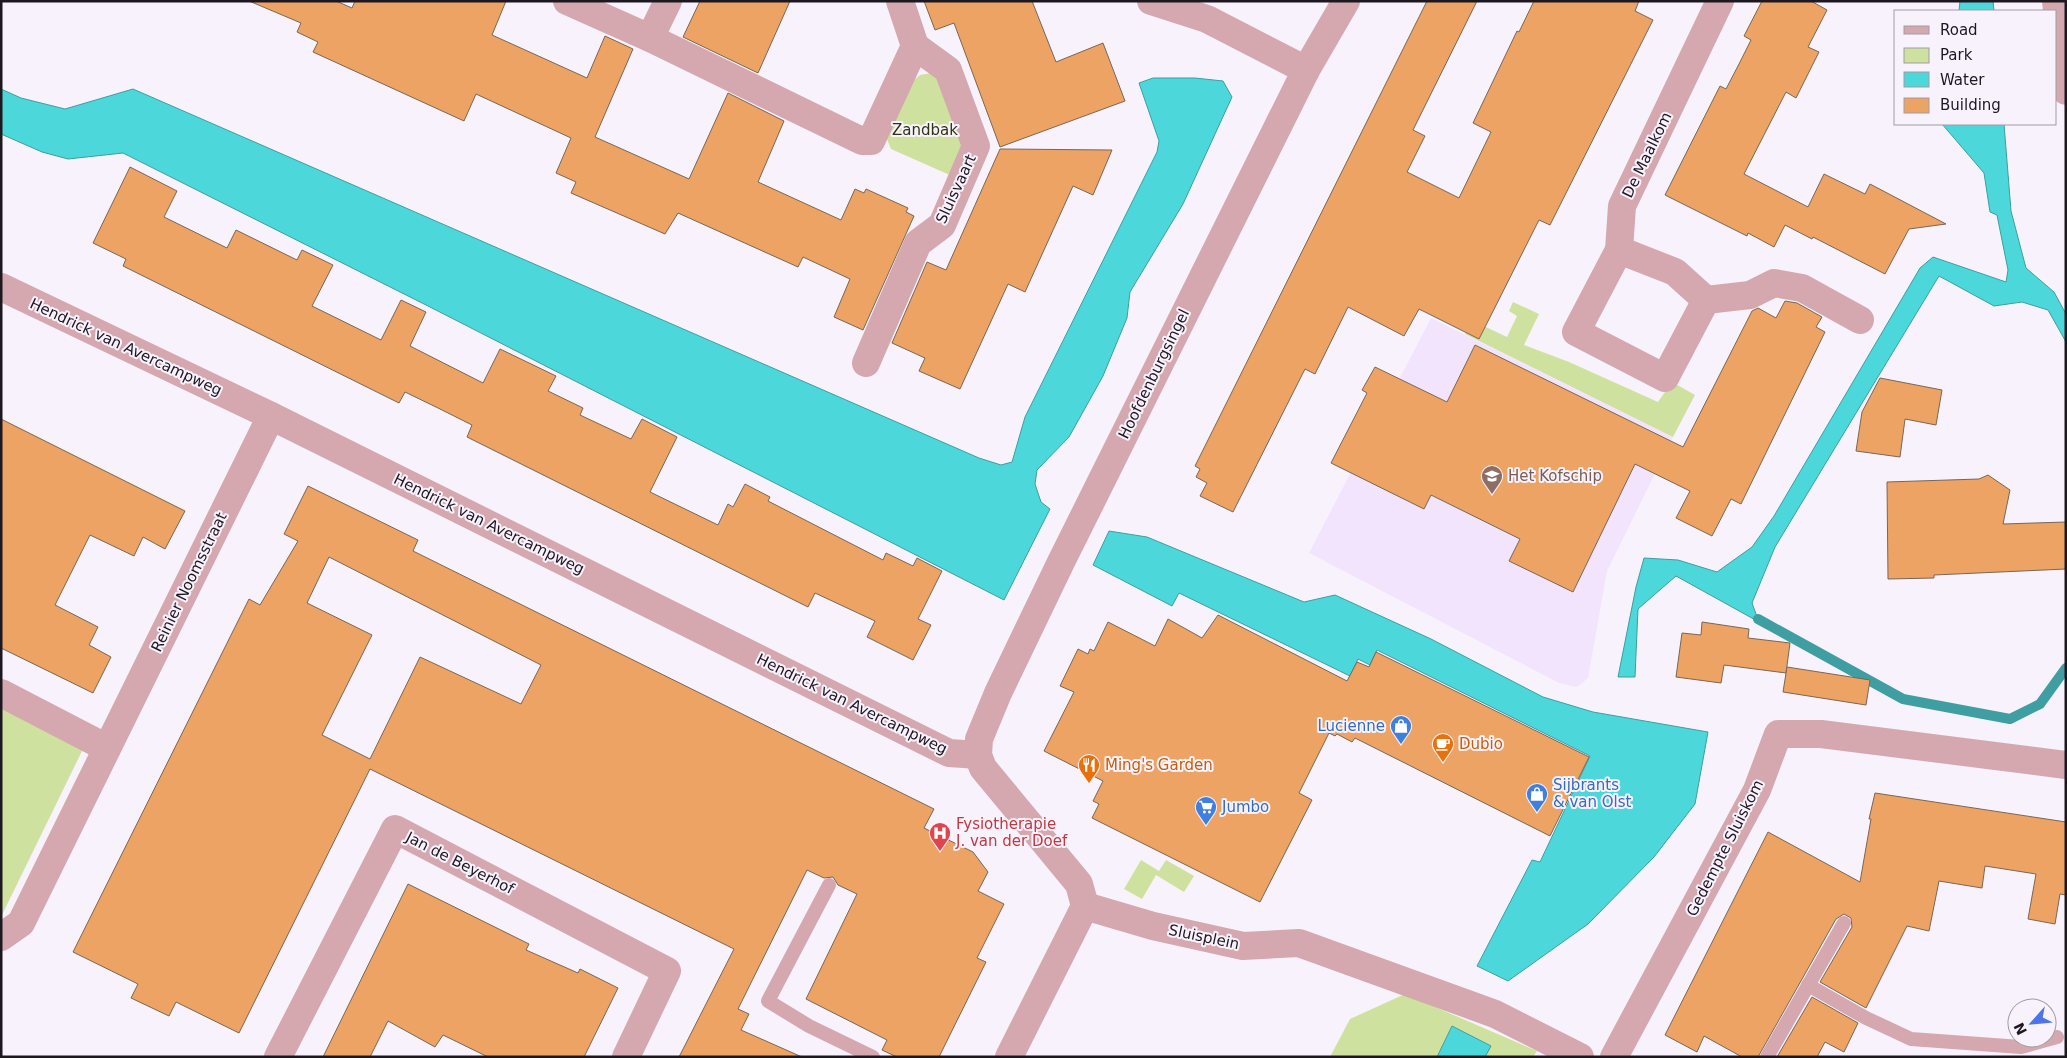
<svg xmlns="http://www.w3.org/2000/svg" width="2067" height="1058" viewBox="0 0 2067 1058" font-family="'DejaVu Sans',sans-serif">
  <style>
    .built { fill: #f3e4fd }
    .green { fill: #cfe19e }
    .water { fill: #4cd7da; stroke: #3e9ea2 }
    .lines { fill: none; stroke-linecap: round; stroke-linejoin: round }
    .stream { stroke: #3e9ea2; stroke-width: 10 }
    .building { fill: #eca364; stroke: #7a6656; fill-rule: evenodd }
    .service { stroke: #d5a8af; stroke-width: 14 }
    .minor { stroke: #d5a8af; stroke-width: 28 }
    .tertiary { stroke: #d5a8af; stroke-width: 28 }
    .labels { text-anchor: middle; stroke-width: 4; stroke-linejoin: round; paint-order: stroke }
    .park-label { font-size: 15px; fill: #2b340e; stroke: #f8f2fc }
    .street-label { font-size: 15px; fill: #1d1820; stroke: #f8f2fc }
    .education-label { font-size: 15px; fill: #785e54; stroke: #f8f2fc; text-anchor: start }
    .shop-label { font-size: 15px; fill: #366cbe; stroke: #f8f2fc; text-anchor: start }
    .food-label { font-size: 15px; fill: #c56008; stroke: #f8f2fc; text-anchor: start }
    .health-label { font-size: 15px; fill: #be3a42; stroke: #f8f2fc; text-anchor: start }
  </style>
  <rect width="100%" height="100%" fill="#f8f2fc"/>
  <polygon class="built" points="1431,318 1673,437 1607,571 1588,678 1577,687 1559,683 1309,553"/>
  <g class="green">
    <polygon points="931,73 940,80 963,148 952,176 891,149 887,139 912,82 920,75"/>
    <polygon points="1513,302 1539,314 1524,345 1569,362 1658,402 1672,382 1695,395 1673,437 1465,334 1471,320 1507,337 1517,316 1509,311"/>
    <polygon points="1,708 83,749 1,917"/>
    <polygon points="1141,860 1159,871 1166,860 1194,876 1184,892 1156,875 1142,899 1124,889"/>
    <polygon points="1405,994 1537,1051 1533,1057 1485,1057 1490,1046 1452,1026 1437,1057 1330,1057 1350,1019"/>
  </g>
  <g class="water">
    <polygon points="1960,1 1993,1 1994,11 1959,11"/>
    <polygon points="1153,78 1195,78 1223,81 1232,97 1183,204 1130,292 1127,318 1103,376 1069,437 1037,470 1035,484 1041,502 1050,509 1004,600 428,306 123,153 68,159 42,152 1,134 1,89 21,98 65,109 133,89 979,458 1001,465 1012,462 1025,417 1157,152 1159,141 1139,83"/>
    <polygon points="1942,124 2004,124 2011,211 2026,268 2054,292 2066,314 2066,342 2048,310 2022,302 1994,306 1939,276 1775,547 1752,603 1759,622 1676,576 1638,609 1635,677 1618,677 1636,587 1644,558 1678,560 1717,572 1752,547 1774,516 1920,268 1933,257 2006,282 2008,270 1997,215 1990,212 1984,173"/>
    <polygon points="1109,531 1147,537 1304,602 1335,595 1431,639 1543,697 1593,712 1708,732 1695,804 1654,857 1588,924 1508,981 1477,966 1532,860 1540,862 1590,756 1377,650 1370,665 1358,659 1350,676 1179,593 1172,606 1093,565"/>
    <polygon points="1452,1026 1491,1046 1485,1057 1437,1057"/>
  </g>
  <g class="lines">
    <polyline class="stream" points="1758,619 1903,699 2010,719 2040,704 2066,668"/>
  </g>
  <g class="building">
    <polygon points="249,1 336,1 352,8 355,1 506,1 492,35 587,78 605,36 633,49 595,137 689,179 728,93 784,121 758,182 841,220 855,189 864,193 866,189 908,208 906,212 914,216 863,330 834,317 850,279 803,257 798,267 678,213 665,234 571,193 576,182 556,173 571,138 476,94 464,121 313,52 318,42 297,32 301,23"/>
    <polygon points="700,1 790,1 758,73 683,37"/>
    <polygon points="924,1 1032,1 1056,62 1103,43 1125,101 1000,147 954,23 935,30"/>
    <polygon points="1427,1 1477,1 1413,130 1425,136 1407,172 1459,198 1491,132 1473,123 1517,31 1519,32 1534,1 1639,1 1635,11 1653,20 1550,225 1539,220 1479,339 1419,309 1404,336 1348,307 1315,374 1305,369 1233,512 1200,496 1207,483 1196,477 1200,469 1195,466"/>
    <polygon points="1762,1 1811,1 1827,10 1808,47 1819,52 1796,98 1786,92 1744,174 1808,207 1824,174 1865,194 1870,184 1946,224 1909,229 1885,274 1813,237 1812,239 1785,225 1774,247 1748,233 1747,236 1665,195 1720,86 1726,89 1739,64 1751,40 1744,36"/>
    <polygon points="1000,149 1112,150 1093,195 1073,186 1025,292 1008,284 960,389 919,371 925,358 892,343 927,262 946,270"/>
    <polygon points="130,167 177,191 164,217 227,248 236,230 297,260 302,250 333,265 312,306 381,340 401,300 426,312 410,346 483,383 500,349 556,376 548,391 583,408 580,415 631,439 642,419 677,437 650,492 718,525 728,504 733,507 745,484 770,497 768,501 883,560 886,553 913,566 917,558 942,571 918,619 931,625 913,660 867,637 875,621 815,593 808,607 467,437 472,425 438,408 405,392 399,403 123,266 126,259 93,243"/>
    <polygon points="1785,301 1797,303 1822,317 1816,327 1825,332 1741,504 1731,499 1712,536 1676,518 1690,491 1635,464 1573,592 1509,561 1520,539 1431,495 1424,509 1331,463 1367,393 1362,390 1375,367 1447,402 1475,345 1683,447 1752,311 1758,308 1776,318"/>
    <polygon points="1880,378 1942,390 1936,425 1905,419 1900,457 1856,451 1862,412"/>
    <polygon points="1,419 185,511 165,549 143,537 134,556 90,535 55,605 98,627 89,645 111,657 93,693 1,648"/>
    <polygon points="1988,475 2010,490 2003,524 2066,522 2066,569 1934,575 1934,578 1888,579 1887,482 1979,479"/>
    <path d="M308,486L418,540L413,551L934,809L924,828L973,852L988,872L978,891L1004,904L977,958L986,962L939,1057H897L882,1050L887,1040L806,999L857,894L838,885L833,877L824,878L807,870L738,1009L749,1014L741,1030L802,1057H679L734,949L370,769L239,1033L176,1002L169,1016L131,998L138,984L73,952L249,599L260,605L298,541L284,534ZM329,557L541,665L521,704L420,657L370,759L322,735L372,635L307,603Z"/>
    <polygon points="1218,615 1347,681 1357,662 1369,667 1376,652 1589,757 1550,836 1355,738 1352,742 1337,734 1335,736 1329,733 1299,793 1312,800 1260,902 1092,818 1099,804 1093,801 1103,781 1044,751 1074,692 1060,686 1078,649 1088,654 1090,649 1094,651 1108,622 1155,646 1168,619 1202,638"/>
    <polygon points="1702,622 1749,629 1748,638 1790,643 1786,673 1724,665 1721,683 1676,677 1682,633 1701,635"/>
    <polygon points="1787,667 1870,680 1866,705 1783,692"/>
    <polygon points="1875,793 2066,822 2066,895 2060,894 2055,924 2028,919 2036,874 1985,866 1982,888 1939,881 1929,931 1907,926 1866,1008 1820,982 1852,927 1851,918 1844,914 1836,919 1758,1057 1742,1057 1704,1036 1697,1052 1665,1035 1768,832 1860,882 1871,819 1869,819"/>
    <polygon points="408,884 529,944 526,950 578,973 580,969 618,988 584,1057 488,1057 443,1035 435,1047 388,1021 370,1057 323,1057"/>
    <polygon points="1812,997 1858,1023 1844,1052 1825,1042 1817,1057 1777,1057"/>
  </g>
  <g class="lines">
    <g class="service">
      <polyline points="829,885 768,1001 809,1026 873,1057"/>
      <polyline points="1808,985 1866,1018 1911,1039 2021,1047 2057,1037"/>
      <polyline points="1767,1057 1844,923"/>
    </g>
    <g class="minor">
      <polyline points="567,1 650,38 862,141 871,141 915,46"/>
      <polyline points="1151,1 1207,19 1306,70"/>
      <polyline points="2056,1 2066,91"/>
      <polyline points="650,38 668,1"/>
      <polyline points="1619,250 1675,272 1706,300 1750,295 1774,283 1802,288 1860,320"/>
      <polyline points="1,287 271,416 949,753 978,755"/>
      <polyline points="1706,300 1665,378 1576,332 1619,250 1622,206 1720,1"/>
      <polyline points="866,363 918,243 942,225 976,146 948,70 915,46 900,1"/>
      <polyline points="1,693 107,748"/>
      <polyline points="1085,906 1153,926 1243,946 1299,943 1495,1014 1580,1057"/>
      <polyline points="1,937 21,923 271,416"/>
      <polyline points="278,1057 395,829 667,971 626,1057"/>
      <polyline points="1614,1057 1757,790 1778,734 1821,734 2066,765"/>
    </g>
    <polyline class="tertiary" points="1009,1057 1085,906 1079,884 983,768 978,755 979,739 998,693 1061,562 1306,70 1346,1"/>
  </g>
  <defs>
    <g id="school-pin" transform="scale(1.125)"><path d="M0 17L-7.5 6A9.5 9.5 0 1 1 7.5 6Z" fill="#8d6e63" stroke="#f8f2fc"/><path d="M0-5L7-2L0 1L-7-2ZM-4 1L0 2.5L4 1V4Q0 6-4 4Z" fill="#fff"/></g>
    <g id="shop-pin" transform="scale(1.125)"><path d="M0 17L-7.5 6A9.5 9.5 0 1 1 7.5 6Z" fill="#3f7fe0" stroke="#f8f2fc"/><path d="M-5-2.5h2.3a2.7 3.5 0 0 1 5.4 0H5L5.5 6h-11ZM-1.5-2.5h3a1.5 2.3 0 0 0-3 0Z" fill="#fff"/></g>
    <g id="cafe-pin" transform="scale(1.125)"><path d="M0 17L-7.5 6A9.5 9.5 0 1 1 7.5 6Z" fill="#e8710a" stroke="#f8f2fc"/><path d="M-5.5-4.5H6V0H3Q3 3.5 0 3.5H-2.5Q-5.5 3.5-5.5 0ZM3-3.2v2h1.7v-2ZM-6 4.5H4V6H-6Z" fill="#fff"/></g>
    <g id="restaurant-pin" transform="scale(1.125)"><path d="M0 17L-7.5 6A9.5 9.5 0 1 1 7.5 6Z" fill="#e8710a" stroke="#f8f2fc"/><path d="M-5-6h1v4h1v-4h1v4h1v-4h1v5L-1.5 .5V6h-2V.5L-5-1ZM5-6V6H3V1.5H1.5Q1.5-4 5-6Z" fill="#fff"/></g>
    <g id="supermarket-pin" transform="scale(1.125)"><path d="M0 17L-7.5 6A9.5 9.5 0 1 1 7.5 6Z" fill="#3f7fe0" stroke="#f8f2fc"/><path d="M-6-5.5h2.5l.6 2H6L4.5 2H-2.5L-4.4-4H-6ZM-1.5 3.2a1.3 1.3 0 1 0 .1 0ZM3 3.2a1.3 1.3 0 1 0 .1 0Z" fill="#fff"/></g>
    <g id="hospital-pin" transform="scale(1.125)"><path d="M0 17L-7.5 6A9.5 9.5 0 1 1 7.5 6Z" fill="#e0444e" stroke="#f8f2fc"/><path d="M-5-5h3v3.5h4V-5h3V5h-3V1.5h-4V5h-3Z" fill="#fff"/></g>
  </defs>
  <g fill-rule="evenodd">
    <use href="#school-pin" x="1492" y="476"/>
    <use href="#shop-pin" x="1401" y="726"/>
    <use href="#cafe-pin" x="1443" y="744"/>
    <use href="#restaurant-pin" x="1089" y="765"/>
    <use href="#shop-pin" x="1537" y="794"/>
    <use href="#supermarket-pin" x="1206" y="807"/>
    <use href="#hospital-pin" x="940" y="833"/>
  </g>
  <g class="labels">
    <g class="park-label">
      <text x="925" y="135">Zandbak</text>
    </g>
    <g class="street-label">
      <text transform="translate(1647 155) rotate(-64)" y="5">De Maalkom</text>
      <text transform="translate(956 189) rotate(-65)" y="5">Sluisvaart</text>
      <text transform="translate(126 347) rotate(25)" y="5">Hendrick van Avercampweg</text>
      <text transform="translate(1154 374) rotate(-64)" y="5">Hoofdenburgsingel</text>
      <text transform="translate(489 524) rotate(26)" y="5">Hendrick van Avercampweg</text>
      <text transform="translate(189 582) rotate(-64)" y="5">Reinier Noomsstraat</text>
      <text transform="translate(852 704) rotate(26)" y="5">Hendrick van Avercampweg</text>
      <text transform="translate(1725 848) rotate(-63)" y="5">Gedempte Sluiskom</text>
      <text transform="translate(460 863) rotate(27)" y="5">Jan de Beyerhof</text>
      <text transform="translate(1204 937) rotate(12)" y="5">Sluisplein</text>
    </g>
    <g class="education-label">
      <text x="1508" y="481">Het Kofschip</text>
    </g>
    <g class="shop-label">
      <text x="1385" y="731" text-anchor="end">Lucienne</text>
      <text x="1553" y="790">Sijbrants<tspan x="1553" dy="17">&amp; van Olst</tspan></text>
      <text x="1222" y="812">Jumbo</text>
    </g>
    <g class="food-label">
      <text x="1459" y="749">Dubio</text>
      <text x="1105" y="770">Ming's Garden</text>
    </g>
    <g class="health-label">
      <text x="956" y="829">Fysiotherapie<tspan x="956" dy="17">J. van der Doef</tspan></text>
    </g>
  </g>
  <rect width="2067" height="1058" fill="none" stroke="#1d1820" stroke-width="5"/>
  <rect x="1894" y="10" width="162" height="115" fill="#f8f2fc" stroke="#a09ba4"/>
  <rect x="1904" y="26" width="25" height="8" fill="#d5a8af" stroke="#a09ba4"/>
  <text x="1940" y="35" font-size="15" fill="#1d1820">Road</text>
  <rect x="1904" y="48" width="25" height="15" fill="#cfe19e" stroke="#a09ba4"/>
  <text x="1940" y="60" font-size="15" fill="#1d1820">Park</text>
  <rect x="1904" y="72" width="25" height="15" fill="#4cd7da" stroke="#a09ba4"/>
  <text x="1940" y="85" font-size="15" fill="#1d1820">Water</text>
  <rect x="1904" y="98" width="25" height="15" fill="#eca364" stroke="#a09ba4"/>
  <text x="1940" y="110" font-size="15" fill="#1d1820">Building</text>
  <g transform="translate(2032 1023) rotate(243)"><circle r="24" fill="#f8f2fc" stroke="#a09ba4"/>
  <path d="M0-4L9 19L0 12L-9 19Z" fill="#4b75e8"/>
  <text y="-8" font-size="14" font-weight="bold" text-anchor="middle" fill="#1d1820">N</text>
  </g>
</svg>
